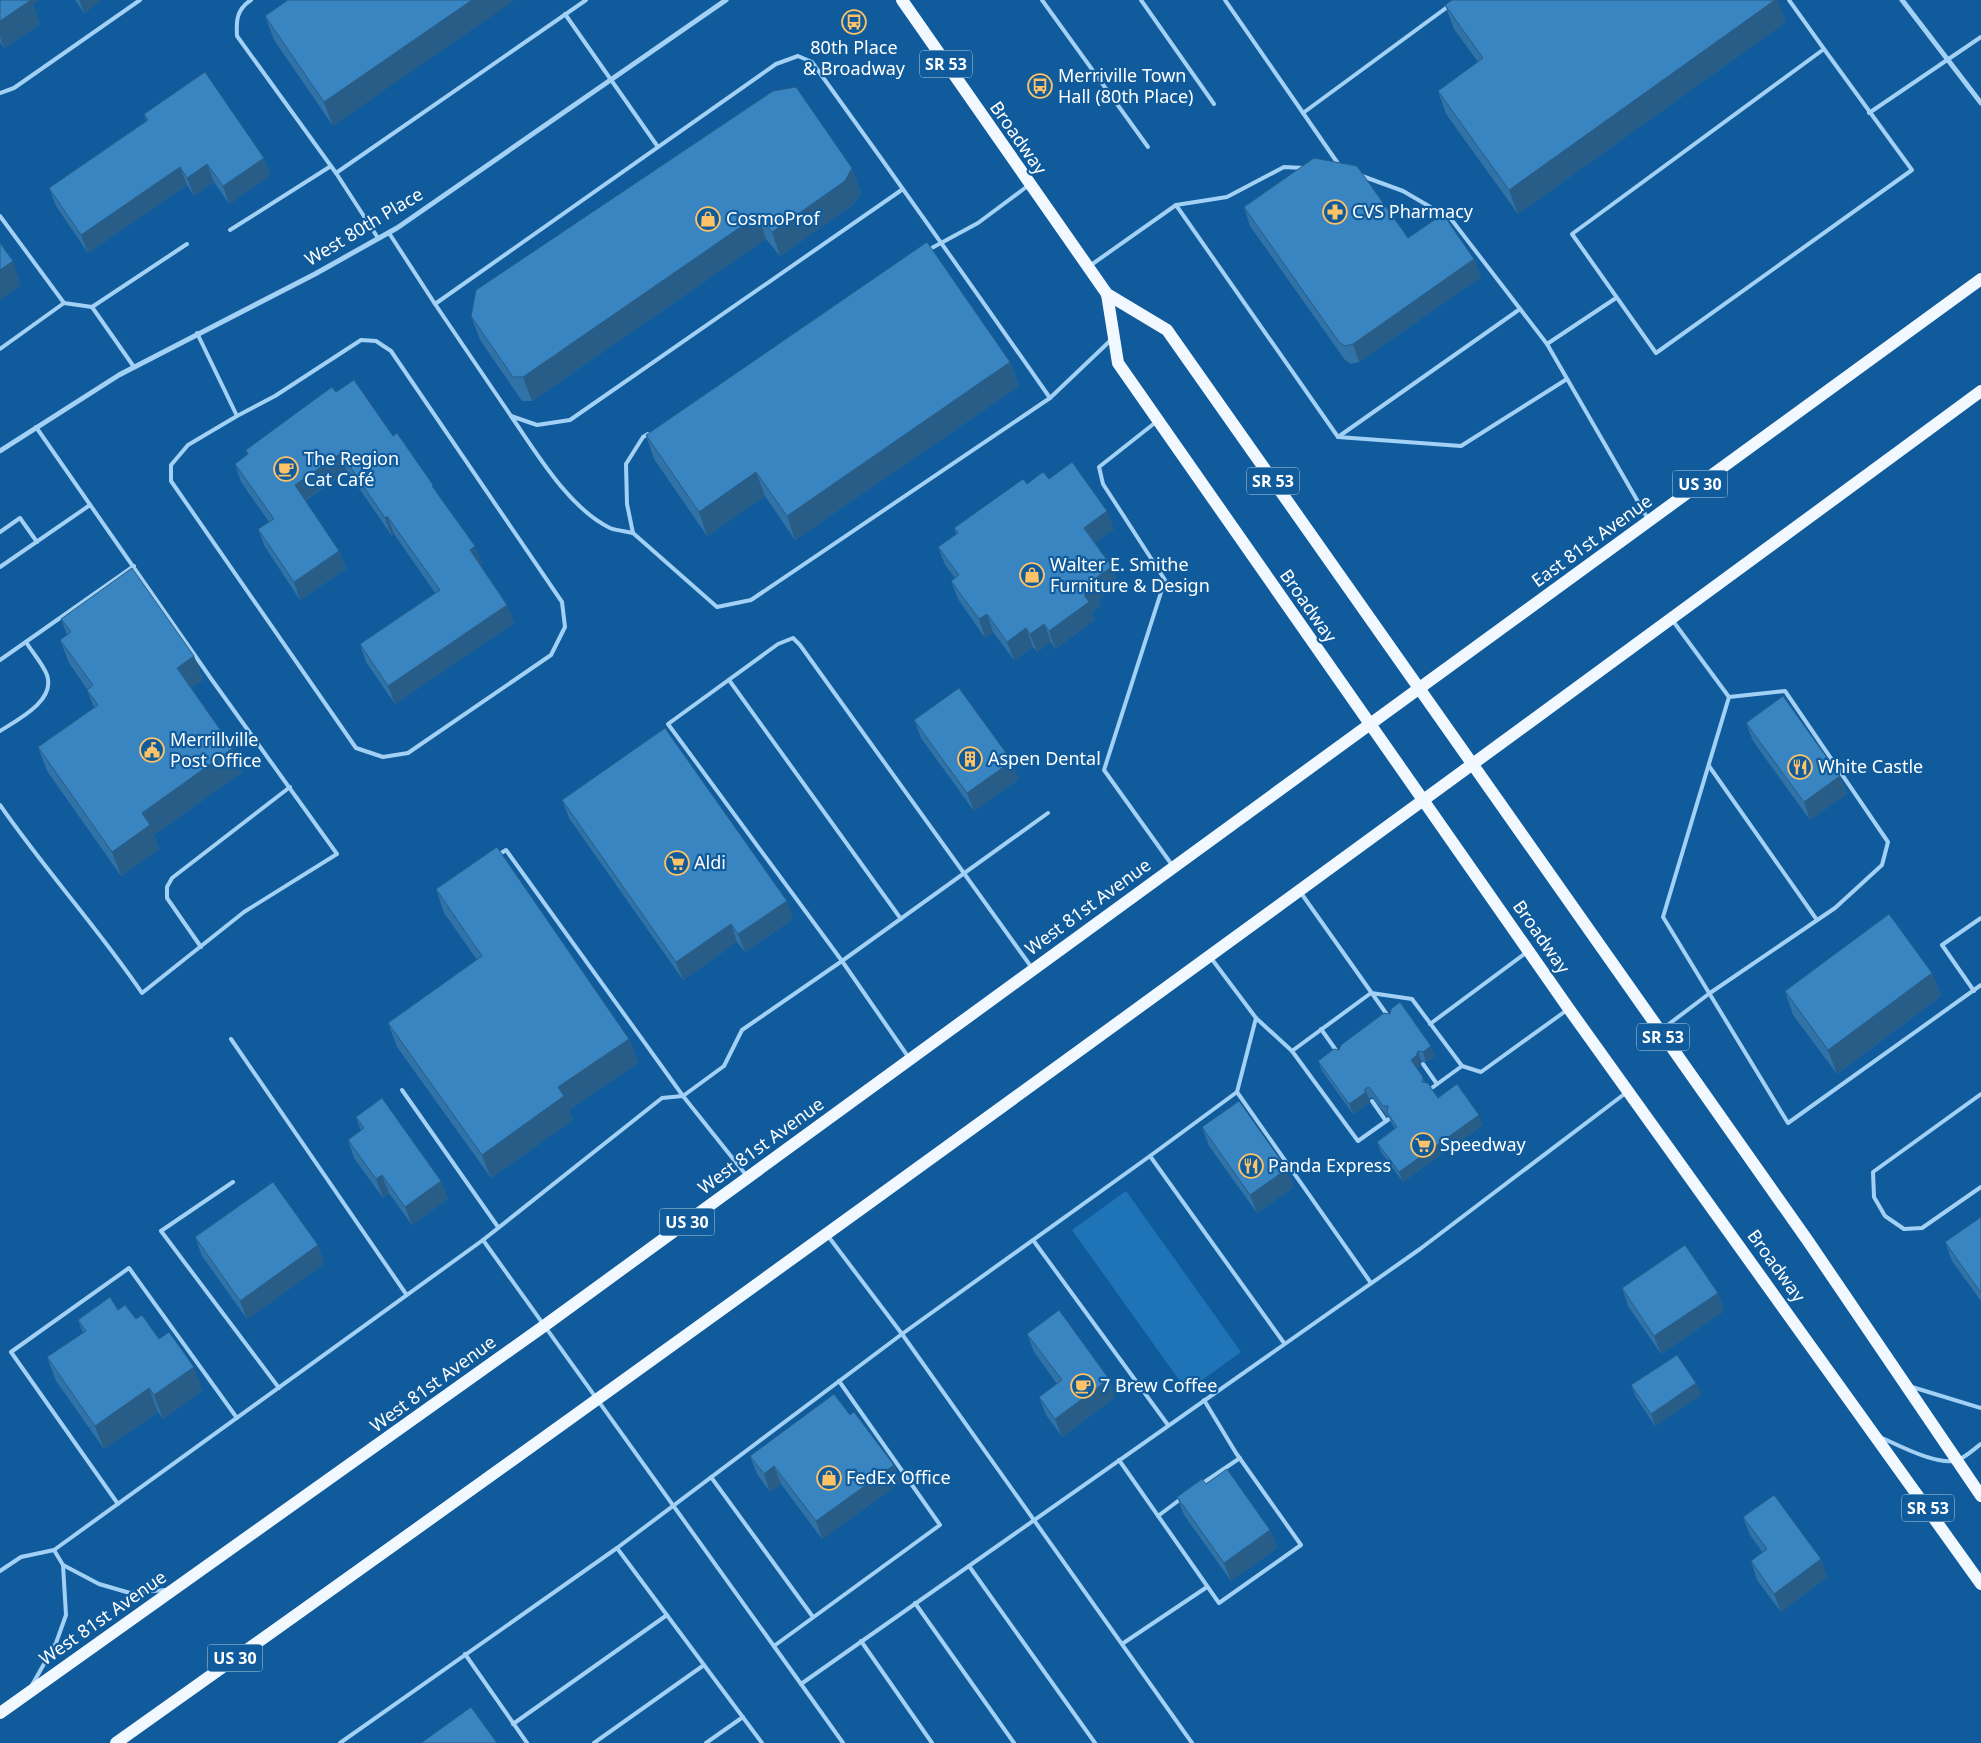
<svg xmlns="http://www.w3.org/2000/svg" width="1981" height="1743" viewBox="0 0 1981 1743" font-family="'Noto Sans',sans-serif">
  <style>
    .green { fill: #1f74b8 }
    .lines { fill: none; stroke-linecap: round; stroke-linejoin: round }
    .lane { stroke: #a3d1f5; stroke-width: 4 }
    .street { stroke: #a3d1f5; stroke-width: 5 }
    .primary { stroke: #f1f8ff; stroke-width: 12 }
    .wall { fill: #3172a7 }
    .shaded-wall { fill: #285d88 }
    .building { fill: #3985c2; stroke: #285d88 }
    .labels { text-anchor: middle; stroke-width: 4.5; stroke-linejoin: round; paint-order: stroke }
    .shield { fill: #105b9b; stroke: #b7cee1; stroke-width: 1 }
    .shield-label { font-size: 16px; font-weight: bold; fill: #fff }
    .poi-label { font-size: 18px; fill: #fff; stroke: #105b9b; text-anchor: start }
    .street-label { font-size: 18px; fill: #fff; stroke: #105b9b }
  </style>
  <rect width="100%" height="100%" fill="#105b9b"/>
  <polygon class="green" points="1126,1191 1241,1352 1187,1391 1072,1230"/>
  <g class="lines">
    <g class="lane">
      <path d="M251,0C237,9 236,20 237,36L336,173L378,238"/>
      <polyline points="1042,0 1148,147"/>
      <polyline points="1141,0 1214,104"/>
      <polyline points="1225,0 1339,165"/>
      <polyline points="1789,0 1824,49 1572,234 1656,353 1912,170 1824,49"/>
      <polyline points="565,14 658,147"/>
      <polyline points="0,93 14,88 140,0"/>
      <polyline points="1303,113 1457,0"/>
      <polyline points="1869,113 1981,37"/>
      <polyline points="336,173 586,0"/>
      <polyline points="1362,176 1403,191 1451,219 1547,344 1616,298"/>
      <path d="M903,189L570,420L537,425L511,416L435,304L776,64L798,56L812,62C892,173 972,286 1050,398"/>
      <polyline points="1176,205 1227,197 1284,167 1304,168"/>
      <polyline points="0,216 64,303"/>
      <polyline points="230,230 331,166"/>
      <polyline points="389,233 435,304"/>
      <polyline points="928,250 978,223 1029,185"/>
      <polyline points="1091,265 1176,205 1338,437 1461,446 1567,379"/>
      <polyline points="92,307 187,244"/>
      <polyline points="197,333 237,416 275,396 361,340 376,341 391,351 562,602 565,627 551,655 408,753 383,757 356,748 171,481 171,465 188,445 237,416"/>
      <polyline points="1547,344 1648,519"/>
      <polyline points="0,349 64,303 92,307 134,367"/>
      <path d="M511,416C537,454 569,508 610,528C617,531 626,531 633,533"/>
      <polyline points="1156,422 1099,467 1103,484 1165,580 1104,770 1172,865"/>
      <polyline points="648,434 643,437 626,464 627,504 633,533 717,607 751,600 1050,398 1112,339"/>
      <polyline points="1338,437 1520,309"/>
      <polyline points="0,532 20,518 37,542"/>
      <polyline points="0,567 90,505"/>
      <polyline points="1673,621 1729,697 1663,917 1788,1123 1981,985"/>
      <polyline points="0,660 134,566"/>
      <polyline points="729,680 901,919"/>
      <path d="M0,731C17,720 56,701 47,675C43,664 32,652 26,642"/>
      <polyline points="1709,766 1817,920"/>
      <path d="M0,805C45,870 98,928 142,993L244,912L337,854L212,680L36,427"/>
      <polyline points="498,855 506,850 683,1096"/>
      <polyline points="1301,893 1388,1016"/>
      <polyline points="201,947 167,898 167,887 172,878 290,787"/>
      <polyline points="1211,958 1256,1018"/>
      <polyline points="1974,991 1942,945 1981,918"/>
      <polyline points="1430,1024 1527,952"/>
      <polyline points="1321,1029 1338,1053"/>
      <polyline points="1661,1030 1710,993 1835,908 1882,865 1888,842 1785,691 1729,697"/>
      <polyline points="231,1039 406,1294"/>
      <polyline points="1292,1051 1358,1141 1389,1119"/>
      <polyline points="909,1058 842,961 668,724 778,644 793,638 800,645 1032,968"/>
      <polyline points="1423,1064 1437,1084"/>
      <polyline points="402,1090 498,1227"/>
      <polyline points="1429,1090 1462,1066"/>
      <polyline points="1237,1092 1371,1283"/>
      <polyline points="1981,1094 1873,1172 1874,1197 1885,1216 1904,1229 1922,1228 1981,1187"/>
      <polyline points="1372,1101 1386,1121"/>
      <polyline points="746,1175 683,1096 724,1066 742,1030 842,961 1048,813"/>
      <polyline points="233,1182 161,1231 279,1388"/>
      <polyline points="828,1236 902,1334 1192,1743"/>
      <polyline points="483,1240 801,1684 1420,1249 1627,1092"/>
      <polyline points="1033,1240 1168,1425"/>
      <polyline points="1284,1343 1150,1156 1237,1092 1256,1018 1292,1051 1371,993 1412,999 1462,1066 1481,1072 1567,1010"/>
      <polyline points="1912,1387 1981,1408"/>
      <path d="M1880,1437C1898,1445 1939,1467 1958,1460C1966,1457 1974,1449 1981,1444"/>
      <polyline points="1119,1460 1219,1603 1301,1545 1236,1453 1204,1400"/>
      <polyline points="711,1477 813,1617"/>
      <polyline points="1200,1485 1240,1458"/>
      <polyline points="118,1504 11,1352 129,1268 237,1418"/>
      <polyline points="1158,1516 1182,1498"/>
      <polyline points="617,1548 762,1743"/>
      <polyline points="63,1565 99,1584 130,1593 165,1590"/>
      <polyline points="969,1566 1095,1743"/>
      <polyline points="0,1571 21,1557 54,1550 483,1240 662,1098 683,1096"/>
      <polyline points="915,1603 1014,1743"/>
      <polyline points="861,1641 932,1743"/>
      <polyline points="1122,1644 1207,1587"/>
      <polyline points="774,1646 940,1525 839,1381"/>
      <polyline points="465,1654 527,1743"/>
      <polyline points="801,1684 843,1743"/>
      <polyline points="32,1685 56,1643 66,1615 63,1565 54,1550"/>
      <polyline points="513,1724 667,1615"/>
      <polyline points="340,1743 617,1548 902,1334 1150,1156"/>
      <polyline points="594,1743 704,1665"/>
      <polyline points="706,1743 743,1717"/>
    </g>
    <g class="street">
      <polyline points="1902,0 1981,103"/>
      <polyline points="0,451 119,375 315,274 397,228 726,0"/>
    </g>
    <g class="primary">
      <polyline points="902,0 1107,294 1167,330 1808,1241 1981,1496"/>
      <polyline points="1107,294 1118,363 1569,1009 1981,1584"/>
      <polyline points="0,1713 544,1326 1981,279"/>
      <path d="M116,1743C742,1299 1363,846 1981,391"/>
    </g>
  </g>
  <g class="wall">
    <polygon points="0,0 39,0 33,4 40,24 4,48 0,42"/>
    <polygon points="75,0 102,0 84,13"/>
    <polygon points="288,0 333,126 274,40 265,16"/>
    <polygon points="1445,5 1786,22 1518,214 1446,114 1438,91 1478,62 1454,29"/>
    <polygon points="773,91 861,192 854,204 780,256 766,239 532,401 522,401 480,340 471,316"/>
    <polygon points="144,114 264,158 270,176 229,204 214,182 194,196 187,185 88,253 56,206 49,188 146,121"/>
    <polygon points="1244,207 1408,238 1474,259 1481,277 1359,362 1351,364 1345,360 1250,226"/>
    <polygon points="1010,362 1019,386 795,540 765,496 707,536 654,459 646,435"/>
    <polygon points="336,392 393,436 435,491 482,564 480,566 507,605 514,623 395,704 366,662 360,644 435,593 394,534 392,536 347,471 305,501 339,551 346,569 300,600 265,547 258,529 269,522 241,482 235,464 247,455 246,450"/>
    <polygon points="1049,479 1114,529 1094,543 1112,567 1118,585 1099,599 1101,605 1092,612 1095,620 1055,649 1051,642 1037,652 1033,647 1014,660 993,632 985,638 958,599 951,581 955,578 945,565 938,547 956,534 954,528 1027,484"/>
    <polygon points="61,619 194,656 203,680 191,688 233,748 242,772 154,835 159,849 121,876 47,771 38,747 94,708 87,690 87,689 69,663 60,640 67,635"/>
    <polygon points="914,720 1019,779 974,811 921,738"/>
    <polygon points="1746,723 1840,776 1847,794 1810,820 1753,741"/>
    <polygon points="562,800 793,919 745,952 737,942 683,980 569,818"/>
    <polygon points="436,889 629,1039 638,1063 569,1110 573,1120 491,1178 397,1047 388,1023 477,960 444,913"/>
    <polygon points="1932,973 1941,996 1837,1074 1793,1015 1785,991"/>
    <polygon points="1390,1014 1435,1056 1426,1062 1421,1061 1420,1066 1417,1068 1425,1082 1438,1098 1483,1125 1403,1182 1381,1152 1377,1142 1395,1129 1391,1122 1388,1116 1387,1116 1372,1097 1369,1099 1369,1103 1353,1114 1322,1071 1318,1061 1339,1050"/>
    <polygon points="356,1117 441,1181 448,1199 412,1225 389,1193 383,1198 354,1158 348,1140 361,1131"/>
    <polygon points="1202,1127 1294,1187 1257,1213 1209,1146"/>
    <polygon points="1981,1217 1981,1301 1952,1261 1945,1242"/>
    <polygon points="195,1237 318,1245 324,1264 247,1319 202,1256"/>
    <polygon points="1622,1288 1718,1293 1724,1311 1661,1354 1628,1306"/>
    <polygon points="118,1310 136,1319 194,1367 202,1391 163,1419 158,1412 104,1449 56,1381 47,1357 83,1333 78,1320"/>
    <polygon points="1027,1334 1109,1379 1115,1397 1062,1437 1046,1415 1039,1397 1057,1384 1034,1352"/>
    <polygon points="1696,1383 1701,1395 1655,1426 1636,1397 1631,1385"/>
    <polygon points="850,1415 894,1465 900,1483 822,1539 781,1484 770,1492 757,1474 750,1456"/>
    <polygon points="1177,1497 1270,1530 1277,1548 1231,1581 1184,1515"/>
    <polygon points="1743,1517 1827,1577 1781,1612 1757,1580 1751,1561 1763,1553 1750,1535"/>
  </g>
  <g class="shaded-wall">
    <polygon points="26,0 39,0 33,4 40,24 4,48 0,37 0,21"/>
    <polygon points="79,0 102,0 84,13"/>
    <polygon points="472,0 515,0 333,126 324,102"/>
    <polygon points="1775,0 1778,0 1786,22 1518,214 1509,190"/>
    <polygon points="264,158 270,176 229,204 223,186"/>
    <polygon points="207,164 214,182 194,196 187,178"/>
    <polygon points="180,167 187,185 88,253 81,235"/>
    <polygon points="852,168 861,192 854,204 780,256 772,232"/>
    <polygon points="758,215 766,239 532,401 523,377"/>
    <polygon points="1474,259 1481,277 1359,362 1353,344"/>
    <polygon points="13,261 21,285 0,300 0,270"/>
    <polygon points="1010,362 1019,386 795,540 787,516"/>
    <polygon points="341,453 347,471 301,503 295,485"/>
    <polygon points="756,472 765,496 707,536 699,512"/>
    <polygon points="1107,511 1114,529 1090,546 1084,528"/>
    <polygon points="387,516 394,534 392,536 385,518"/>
    <polygon points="475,546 482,564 476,568 470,550"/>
    <polygon points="339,551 346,569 300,600 294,582"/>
    <polygon points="1112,567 1118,585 1099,599 1101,605 1092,612 1095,620 1055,649 1049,631 1090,582"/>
    <polygon points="507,605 514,623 395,704 388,686"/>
    <polygon points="987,614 993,632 985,638 979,619"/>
    <polygon points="1044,624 1051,642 1037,652 1030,634"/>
    <polygon points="1026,628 1033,647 1014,660 1007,642"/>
    <polygon points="194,656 203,680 185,692 177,668"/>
    <polygon points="233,748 242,772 154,835 159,849 121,876 112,852 142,813"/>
    <polygon points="1012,761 1019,779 974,811 967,793"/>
    <polygon points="1840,776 1847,794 1810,820 1804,802"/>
    <polygon points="787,901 793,919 745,952 738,934"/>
    <polygon points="731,924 737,942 683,980 676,962"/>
    <polygon points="1932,973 1941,996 1837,1074 1828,1050"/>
    <polygon points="629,1039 638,1063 569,1110 573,1120 491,1178 482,1155 558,1087"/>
    <polygon points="1431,1046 1435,1056 1426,1062 1423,1052"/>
    <polygon points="1418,1051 1421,1061 1420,1066 1415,1070 1411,1060"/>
    <polygon points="1365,1089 1369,1099 1369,1103 1353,1114 1349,1104"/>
    <polygon points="1479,1115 1483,1125 1403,1182 1399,1172"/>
    <polygon points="1287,1169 1294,1187 1257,1213 1250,1195"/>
    <polygon points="382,1175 389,1193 383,1198 376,1179"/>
    <polygon points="441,1181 448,1199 412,1225 405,1207"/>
    <polygon points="318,1245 324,1264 247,1319 240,1301"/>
    <polygon points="1718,1293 1724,1311 1661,1354 1654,1336"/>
    <polygon points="194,1367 202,1391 163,1419 154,1395"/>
    <polygon points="1109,1379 1115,1397 1062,1437 1055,1419"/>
    <polygon points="1696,1383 1701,1395 1655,1426 1651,1414"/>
    <polygon points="149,1388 158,1412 104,1449 95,1426"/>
    <polygon points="894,1465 900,1483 822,1539 816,1521"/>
    <polygon points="774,1466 781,1484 770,1492 764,1474"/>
    <polygon points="1270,1530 1277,1548 1231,1581 1224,1563"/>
    <polygon points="1821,1559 1827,1577 1781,1612 1774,1594"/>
  </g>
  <g class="building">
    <polygon points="0,0 31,0 0,21"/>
    <polygon points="288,0 472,0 324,102 265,16"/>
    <polygon points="1452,0 1775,0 1509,190 1438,91 1483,58 1445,5"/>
    <polygon points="205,72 264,158 223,186 207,164 187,178 180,167 81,235 49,188 148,120 144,114"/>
    <polygon points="796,87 852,168 845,181 772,232 758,215 523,377 513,377 471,316 476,290 773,91"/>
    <polygon points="1314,158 1357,166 1408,238 1443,214 1474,259 1353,344 1345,346 1339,342 1244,207"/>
    <polygon points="927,242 1010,362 787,516 756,472 699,512 646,435"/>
    <polygon points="0,243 13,261 0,270"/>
    <polygon points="354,380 393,436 397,433 433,485 432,486 475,546 470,550 507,605 388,686 360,644 440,590 387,516 385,518 341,453 295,485 339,551 294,582 258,529 274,519 235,464 248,454 246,450 303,408 332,387 336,392"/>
    <polygon points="1072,462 1107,511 1084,528 1112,567 1090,582 1095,587 1084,595 1089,602 1049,631 1044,624 1030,634 1026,628 1007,642 987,614 979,619 951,581 959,575 938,547 958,533 954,528 1023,479 1027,484 1043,472 1049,479"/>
    <polygon points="132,568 194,656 177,668 233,748 142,813 150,825 112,852 38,747 98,705 87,690 93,685 60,640 71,632 61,619"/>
    <polygon points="959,688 1012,761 967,793 914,720"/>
    <polygon points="1783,696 1840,776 1804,802 1746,723"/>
    <polygon points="665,728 787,901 738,934 731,924 676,962 562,800"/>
    <polygon points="497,847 629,1039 558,1087 564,1096 482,1155 388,1023 482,956 436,889"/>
    <polygon points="1889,914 1932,973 1828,1050 1785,991"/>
    <polygon points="1400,1002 1431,1046 1423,1052 1418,1051 1416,1056 1411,1060 1423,1077 1422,1082 1428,1083 1438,1098 1457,1084 1479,1115 1399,1172 1377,1142 1397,1127 1387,1112 1388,1106 1383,1106 1369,1087 1365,1089 1365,1093 1349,1104 1318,1061 1334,1049 1339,1050 1341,1045 1384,1013 1390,1014 1391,1009"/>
    <polygon points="382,1098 441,1181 405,1207 382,1175 376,1179 348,1140 364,1128 356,1117"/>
    <polygon points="1239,1101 1287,1169 1250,1195 1202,1127"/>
    <polygon points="273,1182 318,1245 240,1301 195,1237"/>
    <polygon points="1981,1217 1981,1293 1945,1242"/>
    <polygon points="1685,1245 1718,1293 1654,1336 1622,1288"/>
    <polygon points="110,1297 118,1310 125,1305 136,1319 142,1315 159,1339 169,1332 194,1367 154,1395 149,1388 95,1426 47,1357 86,1331 78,1320"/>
    <polygon points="1059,1310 1109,1379 1055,1419 1039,1397 1062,1380 1027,1334"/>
    <polygon points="1677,1355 1696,1383 1651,1414 1631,1385"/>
    <polygon points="834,1394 850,1415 854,1412 894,1465 816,1521 774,1466 764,1474 750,1456"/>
    <polygon points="1227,1469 1270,1530 1224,1563 1177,1497 1202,1479 1206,1484"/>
    <polygon points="1774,1495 1821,1559 1774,1594 1751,1561 1767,1549 1743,1517"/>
    <polygon points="471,1707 497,1743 421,1743"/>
  </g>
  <defs>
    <g id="bus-ring" transform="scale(1.25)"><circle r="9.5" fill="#105b9b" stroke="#ffc367" stroke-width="1.5"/><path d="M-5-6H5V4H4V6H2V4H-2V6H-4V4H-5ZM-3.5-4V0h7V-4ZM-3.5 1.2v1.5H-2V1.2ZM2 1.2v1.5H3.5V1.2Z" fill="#ffc367"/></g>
    <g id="pharmacy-ring" transform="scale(1.25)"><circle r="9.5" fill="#105b9b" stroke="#ffc367" stroke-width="1.5"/><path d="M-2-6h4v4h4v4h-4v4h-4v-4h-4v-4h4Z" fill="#ffc367"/></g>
    <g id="shop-ring" transform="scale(1.25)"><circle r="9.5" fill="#105b9b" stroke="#ffc367" stroke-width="1.5"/><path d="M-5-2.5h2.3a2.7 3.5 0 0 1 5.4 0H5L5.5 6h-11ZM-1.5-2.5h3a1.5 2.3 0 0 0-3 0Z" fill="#ffc367"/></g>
    <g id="cafe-ring" transform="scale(1.25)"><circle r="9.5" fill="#105b9b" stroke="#ffc367" stroke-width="1.5"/><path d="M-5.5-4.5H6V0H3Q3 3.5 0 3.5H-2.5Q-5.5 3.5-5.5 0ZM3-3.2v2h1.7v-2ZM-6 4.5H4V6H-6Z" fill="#ffc367"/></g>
    <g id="civic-ring" transform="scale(1.25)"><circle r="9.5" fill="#105b9b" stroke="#ffc367" stroke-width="1.5"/><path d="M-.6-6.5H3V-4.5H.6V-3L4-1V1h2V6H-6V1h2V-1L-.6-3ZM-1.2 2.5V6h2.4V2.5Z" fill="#ffc367"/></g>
    <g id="building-ring" transform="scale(1.25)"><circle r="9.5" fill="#105b9b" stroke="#ffc367" stroke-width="1.5"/><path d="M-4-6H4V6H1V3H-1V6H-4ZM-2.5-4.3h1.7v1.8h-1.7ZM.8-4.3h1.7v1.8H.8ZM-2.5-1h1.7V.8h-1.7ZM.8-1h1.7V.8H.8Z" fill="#ffc367"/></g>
    <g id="restaurant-ring" transform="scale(1.25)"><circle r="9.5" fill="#105b9b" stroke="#ffc367" stroke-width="1.5"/><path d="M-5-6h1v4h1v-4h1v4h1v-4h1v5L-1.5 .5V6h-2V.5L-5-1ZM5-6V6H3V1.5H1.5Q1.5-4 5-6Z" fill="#ffc367"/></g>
    <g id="supermarket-ring" transform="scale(1.25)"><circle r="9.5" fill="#105b9b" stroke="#ffc367" stroke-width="1.5"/><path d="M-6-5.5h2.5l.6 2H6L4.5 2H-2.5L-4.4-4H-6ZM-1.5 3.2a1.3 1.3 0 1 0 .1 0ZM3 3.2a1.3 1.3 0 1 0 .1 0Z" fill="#ffc367"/></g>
  </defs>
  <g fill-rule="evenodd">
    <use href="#bus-ring" x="854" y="22"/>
    <use href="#bus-ring" x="1040" y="86"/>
    <use href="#pharmacy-ring" x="1335" y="212"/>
    <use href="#shop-ring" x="708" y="219"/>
    <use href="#cafe-ring" x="286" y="469"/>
    <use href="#shop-ring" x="1032" y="575"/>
    <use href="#civic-ring" x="152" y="750"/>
    <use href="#building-ring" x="970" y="759"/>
    <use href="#restaurant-ring" x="1800" y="767"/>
    <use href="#supermarket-ring" x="677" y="863"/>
    <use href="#supermarket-ring" x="1423" y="1145"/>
    <use href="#restaurant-ring" x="1251" y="1166"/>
    <use href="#cafe-ring" x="1083" y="1386"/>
    <use href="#shop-ring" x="829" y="1478"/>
  </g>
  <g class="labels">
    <g class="shield">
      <rect x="920" y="50.5" width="52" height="27" rx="4"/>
      <rect x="1247" y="467.5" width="52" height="27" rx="4"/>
      <rect x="1672.5" y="470.5" width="55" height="27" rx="4"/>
      <rect x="1637" y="1023.5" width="52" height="27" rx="4"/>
      <rect x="659.5" y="1208.5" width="55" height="27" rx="4"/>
      <rect x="1902" y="1494.5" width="52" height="27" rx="4"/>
      <rect x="207.5" y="1644.5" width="55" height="27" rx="4"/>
    </g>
    <g class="shield-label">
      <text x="946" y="70">SR 53</text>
      <text x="1273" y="487">SR 53</text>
      <text x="1700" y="490">US 30</text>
      <text x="1663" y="1043">SR 53</text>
      <text x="687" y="1228">US 30</text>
      <text x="1928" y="1514">SR 53</text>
      <text x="235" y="1664">US 30</text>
    </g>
    <g class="poi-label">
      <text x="854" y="54" text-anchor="middle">80th Place<tspan x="854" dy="21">&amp; Broadway</tspan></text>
      <text x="1058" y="82">Merriville Town<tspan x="1058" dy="21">Hall (80th Place)</tspan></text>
      <text x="1352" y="218">CVS Pharmacy</text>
      <text x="726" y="225">CosmoProf</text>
      <text x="304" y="465">The Region<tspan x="304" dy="21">Cat Café</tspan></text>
      <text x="1050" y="571">Walter E. Smithe<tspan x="1050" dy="21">Furniture &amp; Design</tspan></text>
      <text x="170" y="746">Merrillville<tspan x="170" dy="21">Post Office</tspan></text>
      <text x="988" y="765">Aspen Dental</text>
      <text x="1818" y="773">White Castle</text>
      <text x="694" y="869">Aldi</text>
      <text x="1440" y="1151">Speedway</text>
      <text x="1268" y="1172">Panda Express</text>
      <text x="1100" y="1392">7 Brew Coffee</text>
      <text x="846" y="1484">FedEx Office</text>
    </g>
    <g class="street-label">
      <text transform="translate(1018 138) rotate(55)" y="6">Broadway</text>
      <text transform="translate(364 227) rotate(-31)" y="6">West 80th Place</text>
      <text transform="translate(1592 541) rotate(-36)" y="6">East 81st Avenue</text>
      <text transform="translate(1308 606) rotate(55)" y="6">Broadway</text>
      <text transform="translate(1088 907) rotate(-36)" y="6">West 81st Avenue</text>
      <text transform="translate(1541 937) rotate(55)" y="6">Broadway</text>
      <text transform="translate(761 1146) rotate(-36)" y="6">West 81st Avenue</text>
      <text transform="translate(1776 1266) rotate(54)" y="6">Broadway</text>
      <text transform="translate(433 1384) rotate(-36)" y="6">West 81st Avenue</text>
      <text transform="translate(103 1618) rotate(-35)" y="6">West 81st Avenue</text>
    </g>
  </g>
</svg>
